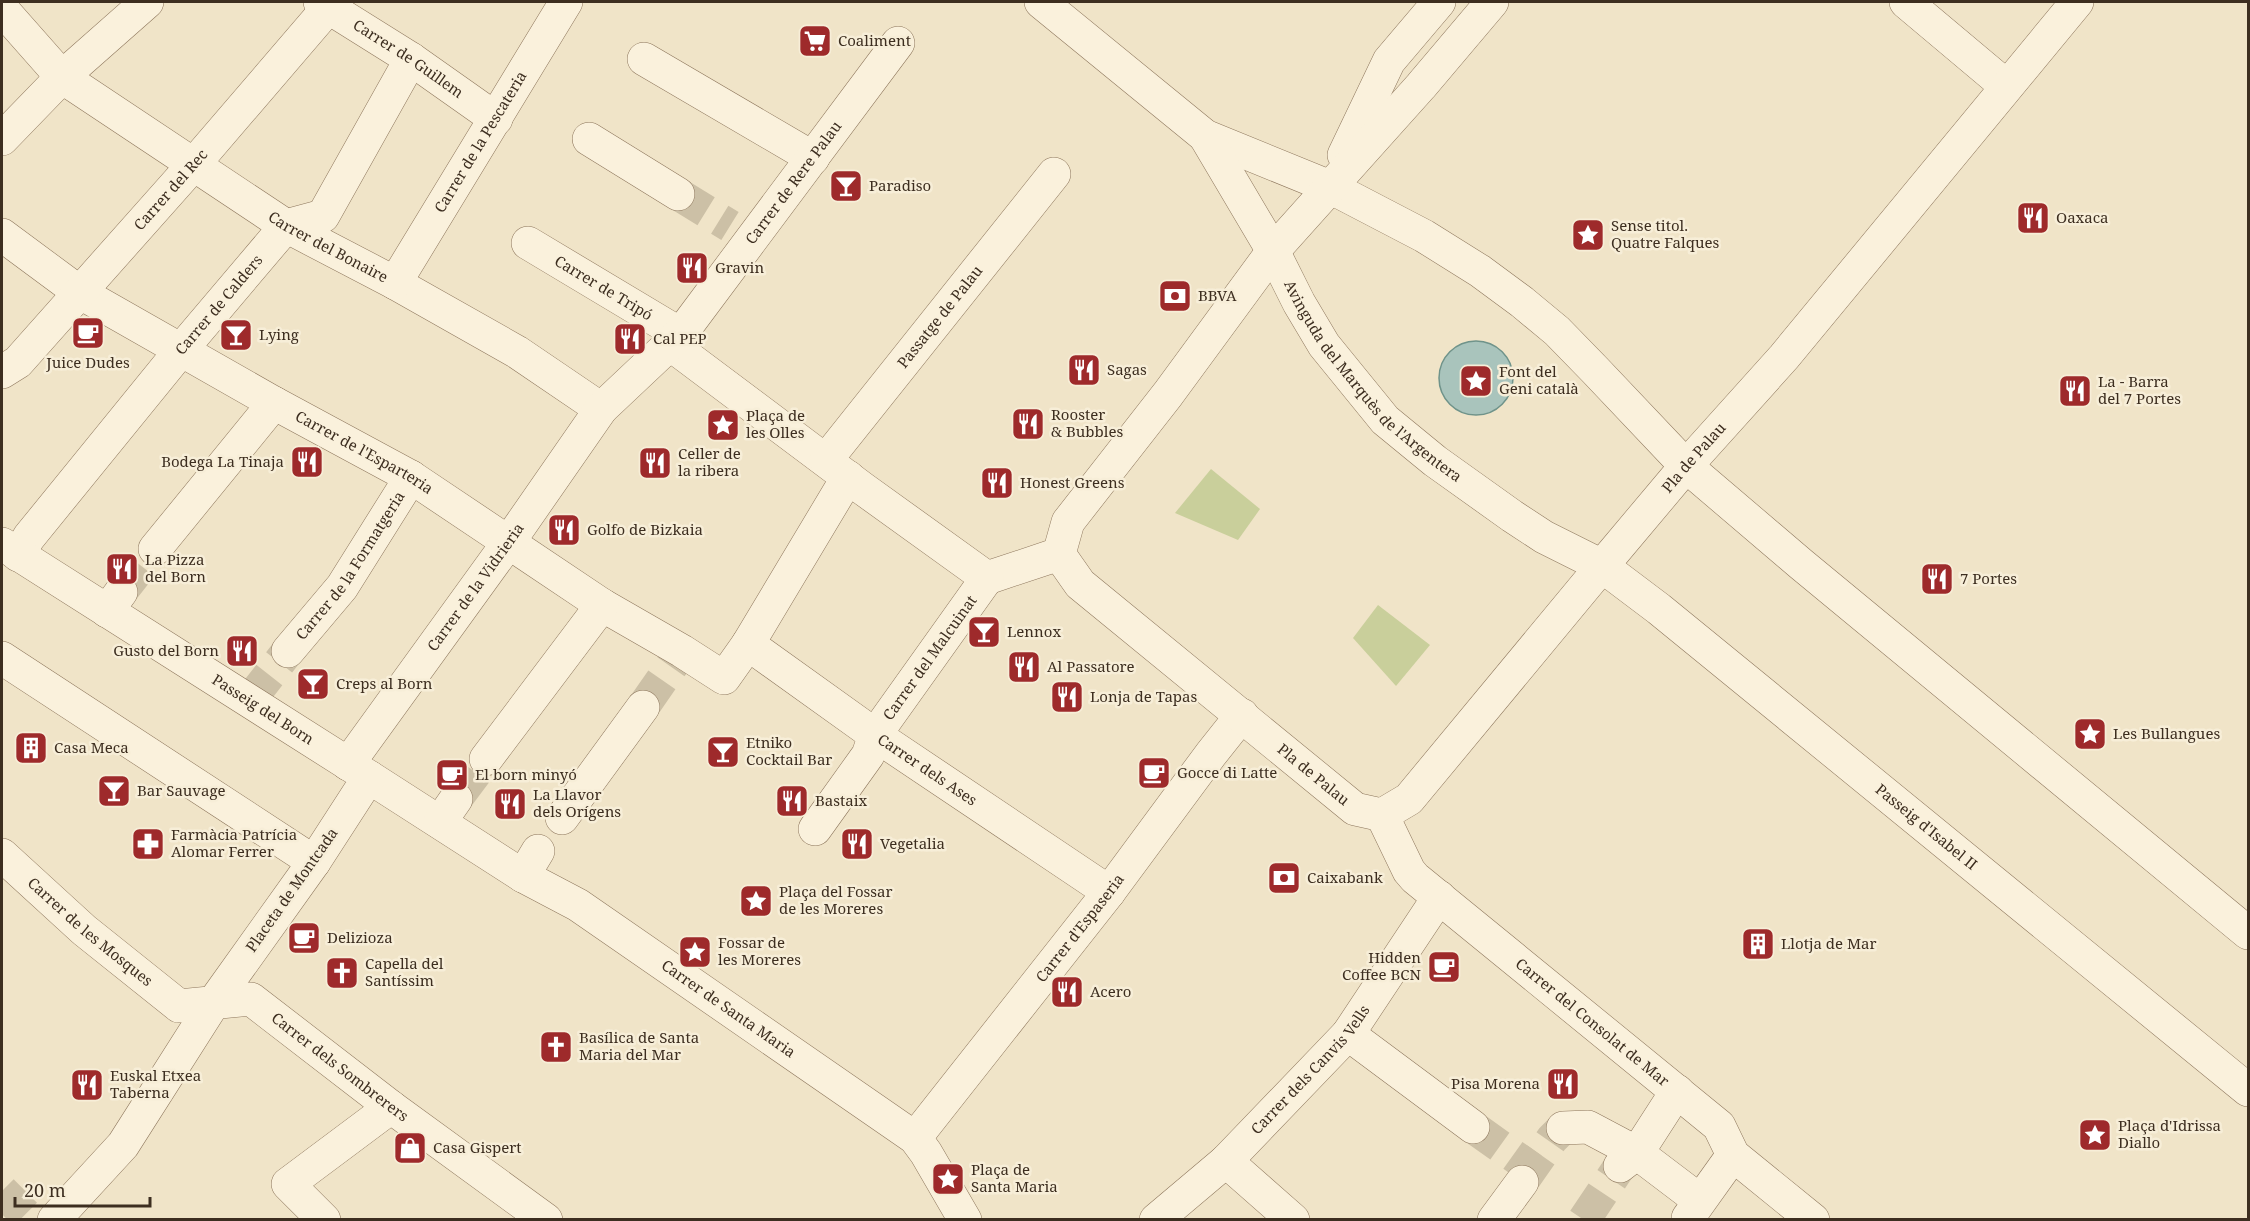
<svg xmlns="http://www.w3.org/2000/svg" width="2250" height="1221" viewBox="0 0 2250 1221" font-family="'Noto Serif',serif">
  <style>
    .green { fill: #c9cf9b }
    .water { fill: #a9c4bc; stroke: #6f938a; stroke-width: 1.5 }
    .lines { fill: none; stroke-linecap: round; stroke-linejoin: round }
    .pedestrian-tunnel { stroke: #ccc0a6; stroke-width: 33; stroke-dasharray: 33 16; stroke-linecap: butt }
    .pedestrian-casing { stroke: #8d765c; stroke-width: 34 }
    .minor-casing { stroke: #8d765c; stroke-width: 34 }
    .tertiary-casing { stroke: #8d765c; stroke-width: 34 }
    .pedestrian { stroke: #faf1dc; stroke-width: 33 }
    .minor { stroke: #faf1dc; stroke-width: 33 }
    .tertiary { stroke: #faf1dc; stroke-width: 33 }
    .labels { text-anchor: middle; stroke-width: 5; stroke-linejoin: round; paint-order: stroke }
    .poi-label { font-size: 15px; fill: #3d2e20; stroke: #f7eed8; text-anchor: start }
    .street-label { font-size: 15px; fill: #3d2e20; stroke: #f7eed8 }
  </style>
  <rect width="100%" height="100%" fill="#f0e4c8"/>
  <g class="green">
    <polygon points="1211,469 1260,509 1238,540 1175,513"/>
    <polygon points="1378,605 1430,645 1396,686 1353,638"/>
  </g>
  <circle class="water" cx="1476" cy="378" r="37"/>
  <g class="lines">
    <g class="pedestrian-tunnel">
      <polyline points="678,194 730,226"/>
      <polyline points="121,592 155,549"/>
      <polyline points="249,701 288,651"/>
      <polyline points="643,707 682,651"/>
      <polyline points="456,799 486,759"/>
      <polyline points="1473,1127 1532,1169"/>
      <polyline points="1522,1182 1552,1139 1563,1128"/>
      <polyline points="2,1191 31,1220"/>
      <polyline points="1584,1220 1620,1166"/>
    </g>
    <g class="pedestrian-casing">
      <g id="pedestrian">
        <path id="s1" d="M320,2L411,59L496,119"/>
        <polyline points="644,59 813,158"/>
        <path id="s2" d="M62,77L286,226L395,283L517,352L601,409"/>
        <polyline points="589,139 678,194"/>
        <path id="s3" d="M2,235L79,292L274,403L411,477L602,605L682,651L724,678L748,644L848,477"/>
        <path id="s4" d="M528,243L680,334"/>
        <path id="s5" d="M395,283L566,2"/>
        <polyline points="670,344 862,488 987,578 1059,554"/>
        <path id="s6" d="M2,372L18,362L194,164L333,2"/>
        <path id="s7" d="M826,460L1054,174"/>
        <polyline points="155,549 274,403"/>
        <path id="s8" d="M18,555L29,537L181,350L286,226L323,216L411,59"/>
        <polyline points="107,611 121,592"/>
        <path id="s9" d="M748,644L875,735L1109,892"/>
        <path id="s10" d="M288,651L342,587L411,477"/>
        <polyline points="486,759 602,605"/>
        <path id="s11" d="M348,764L508,543L601,409L670,344L689,323L898,43"/>
        <path id="s12" d="M369,777L523,876L578,905L915,1138L926,1153L965,1220"/>
        <path id="s13" d="M1382,815L1409,871L1415,878L1719,1126L1733,1155L1813,1220"/>
        <polyline points="562,818 643,707"/>
        <polyline points="440,822 456,799"/>
        <path id="s14" d="M815,829L868,755L875,735L987,578"/>
        <path id="s15" d="M2,855L84,930L179,1006L251,999L391,1107L546,1220"/>
        <polyline points="523,876 538,851"/>
        <polyline points="1348,1034 1473,1127"/>
        <polyline points="1563,1128 1588,1127 1637,1153 1699,1200"/>
        <path id="s16" d="M915,1138L1109,892L1211,754L1242,715"/>
        <polyline points="1226,1161 1293,1220"/>
        <polyline points="1620,1166 1637,1153 1677,1091"/>
        <polyline points="1688,1218 1733,1155"/>
        <polyline points="54,1220 123,1145 214,1002 314,862"/>
        <polyline points="324,1220 288,1184 391,1107"/>
        <path id="s17" d="M1156,1220L1226,1161L1348,1034L1439,897"/>
        <polyline points="1494,1220 1522,1182"/>
      </g>
    </g>
    <g class="minor-casing">
      <g id="minor">
        <polyline points="2,9 62,77"/>
        <polyline points="2,139 62,77 147,2"/>
        <path id="s18" d="M1273,251L1168,394L1068,522L1059,554L1080,584L1355,809L1382,815L1409,799L1602,566"/>
        <path id="s19" d="M2,544L369,777L314,862L2,658"/>
      </g>
    </g>
    <g class="tertiary-casing">
      <g id="tertiary">
        <polyline points="1041,2 1205,136 1330,187 1424,236 1480,271 1522,302 1557,331 1595,370 1686,466 1801,564 2248,933"/>
        <polyline points="1906,2 2006,86"/>
        <path id="s20" d="M1205,136L1273,251L1299,303L1324,345L1385,420L1435,461L1512,516L1544,537L1602,566L1659,609L2248,1090"/>
        <polyline points="1344,155 1389,61 1439,2"/>
        <polyline points="1273,251 1421,86 1492,2"/>
        <path id="s21" d="M1602,566L1686,466L1784,357L2077,2"/>
      </g>
    </g>
    <use href="#pedestrian" class="pedestrian"/>
    <use href="#minor" class="minor"/>
    <use href="#tertiary" class="tertiary"/>
  </g>
  <defs>
    <g id="supermarket-square" transform="scale(1.725)"><rect x="-9" y="-9" width="18" height="18" rx="4" fill="#9e2a2b" stroke="#f7eed8"/><path d="M-6-5.5h2.5l.6 2H6L4.5 2H-2.5L-4.4-4H-6ZM-1.5 3.2a1.3 1.3 0 1 0 .1 0ZM3 3.2a1.3 1.3 0 1 0 .1 0Z" fill="#fff"/></g>
    <g id="bar-square" transform="scale(1.725)"><rect x="-9" y="-9" width="18" height="18" rx="4" fill="#9e2a2b" stroke="#f7eed8"/><path d="M-6-5H6L.8 .8V4.5H3.5V6h-7V4.5H-.8V.8Z" fill="#fff"/></g>
    <g id="restaurant-square" transform="scale(1.725)"><rect x="-9" y="-9" width="18" height="18" rx="4" fill="#9e2a2b" stroke="#f7eed8"/><path d="M-5-6h1v4h1v-4h1v4h1v-4h1v5L-1.5 .5V6h-2V.5L-5-1ZM5-6V6H3V1.5H1.5Q1.5-4 5-6Z" fill="#fff"/></g>
    <g id="sight-square" transform="scale(1.725)"><rect x="-9" y="-9" width="18" height="18" rx="4" fill="#9e2a2b" stroke="#f7eed8"/><path d="M0-6L1.8-2.2L6-1.7L2.9 1.2L3.7 5.4L0 3.3L-3.7 5.4L-2.9 1.2L-6-1.7L-1.8-2.2Z" fill="#fff"/></g>
    <g id="bank-square" transform="scale(1.725)"><rect x="-9" y="-9" width="18" height="18" rx="4" fill="#9e2a2b" stroke="#f7eed8"/><path d="M-6-4H6V4H-6ZM0-2.3a2.3 2.3 0 1 0 0 4.6a2.3 2.3 0 1 0 0-4.6Z" fill="#fff"/></g>
    <g id="cafe-square" transform="scale(1.725)"><rect x="-9" y="-9" width="18" height="18" rx="4" fill="#9e2a2b" stroke="#f7eed8"/><path d="M-5.5-4.5H6V0H3Q3 3.5 0 3.5H-2.5Q-5.5 3.5-5.5 0ZM3-3.2v2h1.7v-2ZM-6 4.5H4V6H-6Z" fill="#fff"/></g>
    <g id="building-square" transform="scale(1.725)"><rect x="-9" y="-9" width="18" height="18" rx="4" fill="#9e2a2b" stroke="#f7eed8"/><path d="M-4-6H4V6H1V3H-1V6H-4ZM-2.5-4.3h1.7v1.8h-1.7ZM.8-4.3h1.7v1.8H.8ZM-2.5-1h1.7V.8h-1.7ZM.8-1h1.7V.8H.8Z" fill="#fff"/></g>
    <g id="pharmacy-square" transform="scale(1.725)"><rect x="-9" y="-9" width="18" height="18" rx="4" fill="#9e2a2b" stroke="#f7eed8"/><path d="M-2-6h4v4h4v4h-4v4h-4v-4h-4v-4h4Z" fill="#fff"/></g>
    <g id="church-square" transform="scale(1.725)"><rect x="-9" y="-9" width="18" height="18" rx="4" fill="#9e2a2b" stroke="#f7eed8"/><path d="M-1.2-6h2.4v3.5h3.3v2.4h-3.3V6h-2.4V-.1h-3.3v-2.4h3.3Z" fill="#fff"/></g>
    <g id="shop-square" transform="scale(1.725)"><rect x="-9" y="-9" width="18" height="18" rx="4" fill="#9e2a2b" stroke="#f7eed8"/><path d="M-5-2.5h2.3a2.7 3.5 0 0 1 5.4 0H5L5.5 6h-11ZM-1.5-2.5h3a1.5 2.3 0 0 0-3 0Z" fill="#fff"/></g>
  </defs>
  <g fill-rule="evenodd">
    <use href="#supermarket-square" x="815" y="41"/>
    <use href="#bar-square" x="846" y="186"/>
    <use href="#restaurant-square" x="2033" y="218"/>
    <use href="#sight-square" x="1588" y="235"/>
    <use href="#restaurant-square" x="692" y="268"/>
    <use href="#bank-square" x="1175" y="296"/>
    <use href="#cafe-square" x="88" y="333"/>
    <use href="#bar-square" x="236" y="335"/>
    <use href="#restaurant-square" x="630" y="339"/>
    <use href="#restaurant-square" x="1084" y="370"/>
    <use href="#sight-square" x="1476" y="381"/>
    <use href="#restaurant-square" x="2075" y="391"/>
    <use href="#restaurant-square" x="1028" y="424"/>
    <use href="#sight-square" x="723" y="425"/>
    <use href="#restaurant-square" x="307" y="462"/>
    <use href="#restaurant-square" x="655" y="463"/>
    <use href="#restaurant-square" x="997" y="483"/>
    <use href="#restaurant-square" x="564" y="530"/>
    <use href="#restaurant-square" x="122" y="569"/>
    <use href="#restaurant-square" x="1937" y="579"/>
    <use href="#bar-square" x="984" y="632"/>
    <use href="#restaurant-square" x="242" y="651"/>
    <use href="#restaurant-square" x="1024" y="667"/>
    <use href="#bar-square" x="313" y="684"/>
    <use href="#restaurant-square" x="1067" y="697"/>
    <use href="#sight-square" x="2090" y="734"/>
    <use href="#building-square" x="31" y="748"/>
    <use href="#bar-square" x="723" y="752"/>
    <use href="#cafe-square" x="1154" y="773"/>
    <use href="#cafe-square" x="452" y="775"/>
    <use href="#bar-square" x="114" y="791"/>
    <use href="#restaurant-square" x="792" y="801"/>
    <use href="#restaurant-square" x="510" y="804"/>
    <use href="#pharmacy-square" x="148" y="844"/>
    <use href="#restaurant-square" x="857" y="844"/>
    <use href="#bank-square" x="1284" y="878"/>
    <use href="#sight-square" x="756" y="901"/>
    <use href="#cafe-square" x="304" y="938"/>
    <use href="#building-square" x="1758" y="944"/>
    <use href="#sight-square" x="695" y="952"/>
    <use href="#cafe-square" x="1444" y="967"/>
    <use href="#church-square" x="342" y="973"/>
    <use href="#restaurant-square" x="1067" y="992"/>
    <use href="#church-square" x="556" y="1047"/>
    <use href="#restaurant-square" x="1563" y="1084"/>
    <use href="#restaurant-square" x="87" y="1085"/>
    <use href="#sight-square" x="2095" y="1135"/>
    <use href="#shop-square" x="410" y="1148"/>
    <use href="#sight-square" x="948" y="1179"/>
  </g>
  <g class="labels">
    <g class="poi-label">
      <text x="838" y="46">Coaliment</text>
      <text x="869" y="191">Paradiso</text>
      <text x="2056" y="223">Oaxaca</text>
      <text x="1611" y="231">Sense titol.<tspan x="1611" dy="17">Quatre Falques</tspan></text>
      <text x="715" y="273">Gravin</text>
      <text x="1198" y="301">BBVA</text>
      <text x="259" y="340">Lying</text>
      <text x="653" y="344">Cal PEP</text>
      <text x="88" y="368" text-anchor="middle">Juice Dudes</text>
      <text x="1107" y="375">Sagas</text>
      <text x="1499" y="377">Font del<tspan x="1499" dy="17">Geni català</tspan></text>
      <text x="2098" y="387">La - Barra<tspan x="2098" dy="17">del 7 Portes</tspan></text>
      <text x="1051" y="420">Rooster<tspan x="1051" dy="17">&amp; Bubbles</tspan></text>
      <text x="746" y="421">Plaça de<tspan x="746" dy="17">les Olles</tspan></text>
      <text x="678" y="459">Celler de<tspan x="678" dy="17">la ribera</tspan></text>
      <text x="284" y="467" text-anchor="end">Bodega La Tinaja</text>
      <text x="1020" y="488">Honest Greens</text>
      <text x="587" y="535">Golfo de Bizkaia</text>
      <text x="145" y="565">La Pizza<tspan x="145" dy="17">del Born</tspan></text>
      <text x="1960" y="584">7 Portes</text>
      <text x="1007" y="637">Lennox</text>
      <text x="219" y="656" text-anchor="end">Gusto del Born</text>
      <text x="1047" y="672">Al Passatore</text>
      <text x="336" y="689">Creps al Born</text>
      <text x="1090" y="702">Lonja de Tapas</text>
      <text x="2113" y="739">Les Bullangues</text>
      <text x="746" y="748">Etniko<tspan x="746" dy="17">Cocktail Bar</tspan></text>
      <text x="54" y="753">Casa Meca</text>
      <text x="1177" y="778">Gocce di Latte</text>
      <text x="475" y="780">El born minyó</text>
      <text x="137" y="796">Bar Sauvage</text>
      <text x="533" y="800">La Llavor<tspan x="533" dy="17">dels Orígens</tspan></text>
      <text x="815" y="806">Bastaix</text>
      <text x="171" y="840">Farmàcia Patrícia<tspan x="171" dy="17">Alomar Ferrer</tspan></text>
      <text x="880" y="849">Vegetalia</text>
      <text x="1307" y="883">Caixabank</text>
      <text x="779" y="897">Plaça del Fossar<tspan x="779" dy="17">de les Moreres</tspan></text>
      <text x="327" y="943">Delizioza</text>
      <text x="718" y="948">Fossar de<tspan x="718" dy="17">les Moreres</tspan></text>
      <text x="1781" y="949">Llotja de Mar</text>
      <text x="1421" y="963" text-anchor="end">Hidden<tspan x="1421" dy="17">Coffee BCN</tspan></text>
      <text x="365" y="969">Capella del<tspan x="365" dy="17">Santíssim</tspan></text>
      <text x="1090" y="997">Acero</text>
      <text x="579" y="1043">Basílica de Santa<tspan x="579" dy="17">Maria del Mar</tspan></text>
      <text x="110" y="1081">Euskal Etxea<tspan x="110" dy="17">Taberna</tspan></text>
      <text x="1540" y="1089" text-anchor="end">Pisa Morena</text>
      <text x="2118" y="1131">Plaça d'Idrissa<tspan x="2118" dy="17">Diallo</tspan></text>
      <text x="433" y="1153">Casa Gispert</text>
      <text x="971" y="1175">Plaça de<tspan x="971" dy="17">Santa Maria</tspan></text>
    </g>
    <g class="street-label">
      <text dy="5" stroke="none"><textPath href="#s1" startOffset="105">Carrer de Guillem</textPath></text>
      <text dy="5" stroke="none"><textPath href="#s5" startOffset="165">Carrer de la Pescateria</textPath></text>
      <text dy="5" stroke="none"><textPath href="#s11" startOffset="734">Carrer de Rere Palau</textPath></text>
      <text dy="5" stroke="none"><textPath href="#s6" startOffset="249">Carrer del Rec</textPath></text>
      <text dy="5" stroke="none"><textPath href="#s2" startOffset="316">Carrer del Bonaire</textPath></text>
      <text dy="5" stroke="none"><textPath href="#s4" startOffset="88">Carrer de Tripó</textPath></text>
      <text dy="5" stroke="none"><textPath href="#s8" startOffset="321">Carrer de Calders</textPath></text>
      <text dy="5" stroke="none"><textPath href="#s7" startOffset="183">Passatge de Palau</textPath></text>
      <text dy="5" stroke="none"><textPath href="#s20" startOffset="300">Avinguda del Marquès de l'Argentera</textPath></text>
      <text dy="5" stroke="none"><textPath href="#s3" startOffset="423">Carrer de l'Esparteria</textPath></text>
      <text dy="5" stroke="none"><textPath href="#s21" startOffset="142">Pla de Palau</textPath></text>
      <text dy="5" stroke="none"><textPath href="#s10" startOffset="106">Carrer de la Formatgeria</textPath></text>
      <text dy="5" stroke="none"><textPath href="#s11" startOffset="218">Carrer de la Vidrieria</textPath></text>
      <text dy="5" stroke="none"><textPath href="#s14" startOffset="207">Carrer del Malcuinat</textPath></text>
      <text dy="5" stroke="none"><textPath href="#s19" startOffset="309">Passeig del Born</textPath></text>
      <text dy="5" stroke="none"><textPath href="#s9" startOffset="219">Carrer dels Ases</textPath></text>
      <text dy="5" stroke="none"><textPath href="#s18" startOffset="711">Pla de Palau</textPath></text>
      <text dy="5" stroke="none"><textPath href="#s20" startOffset="1016">Passeig d'Isabel II</textPath></text>
      <text transform="translate(292 890) rotate(-55)" y="5">Placeta de Montcada</text>
      <text dy="5" stroke="none"><textPath href="#s16" startOffset="267">Carrer d'Espaseria</textPath></text>
      <text dy="5" stroke="none"><textPath href="#s15" startOffset="117">Carrer de les Mosques</textPath></text>
      <text dy="5" stroke="none"><textPath href="#s12" startOffset="428">Carrer de Santa Maria</textPath></text>
      <text dy="5" stroke="none"><textPath href="#s13" startOffset="300">Carrer del Consolat de Mar</textPath></text>
      <text dy="5" stroke="none"><textPath href="#s15" startOffset="417">Carrer dels Sombrerers</textPath></text>
      <text dy="5" stroke="none"><textPath href="#s17" startOffset="216">Carrer dels Canvis Vells</textPath></text>
    </g>
  </g>
  <rect width="2250" height="1221" fill="none" stroke="#3d2e20" stroke-width="6"/>
  <path d="M15 1197v9h135v-9" fill="none" stroke="#3d2e20" stroke-width="3"/>
  <text x="24" y="1197" font-size="18" fill="#3d2e20" stroke="#f7eed8" stroke-width="4.5" paint-order="stroke">20 m</text>
</svg>
